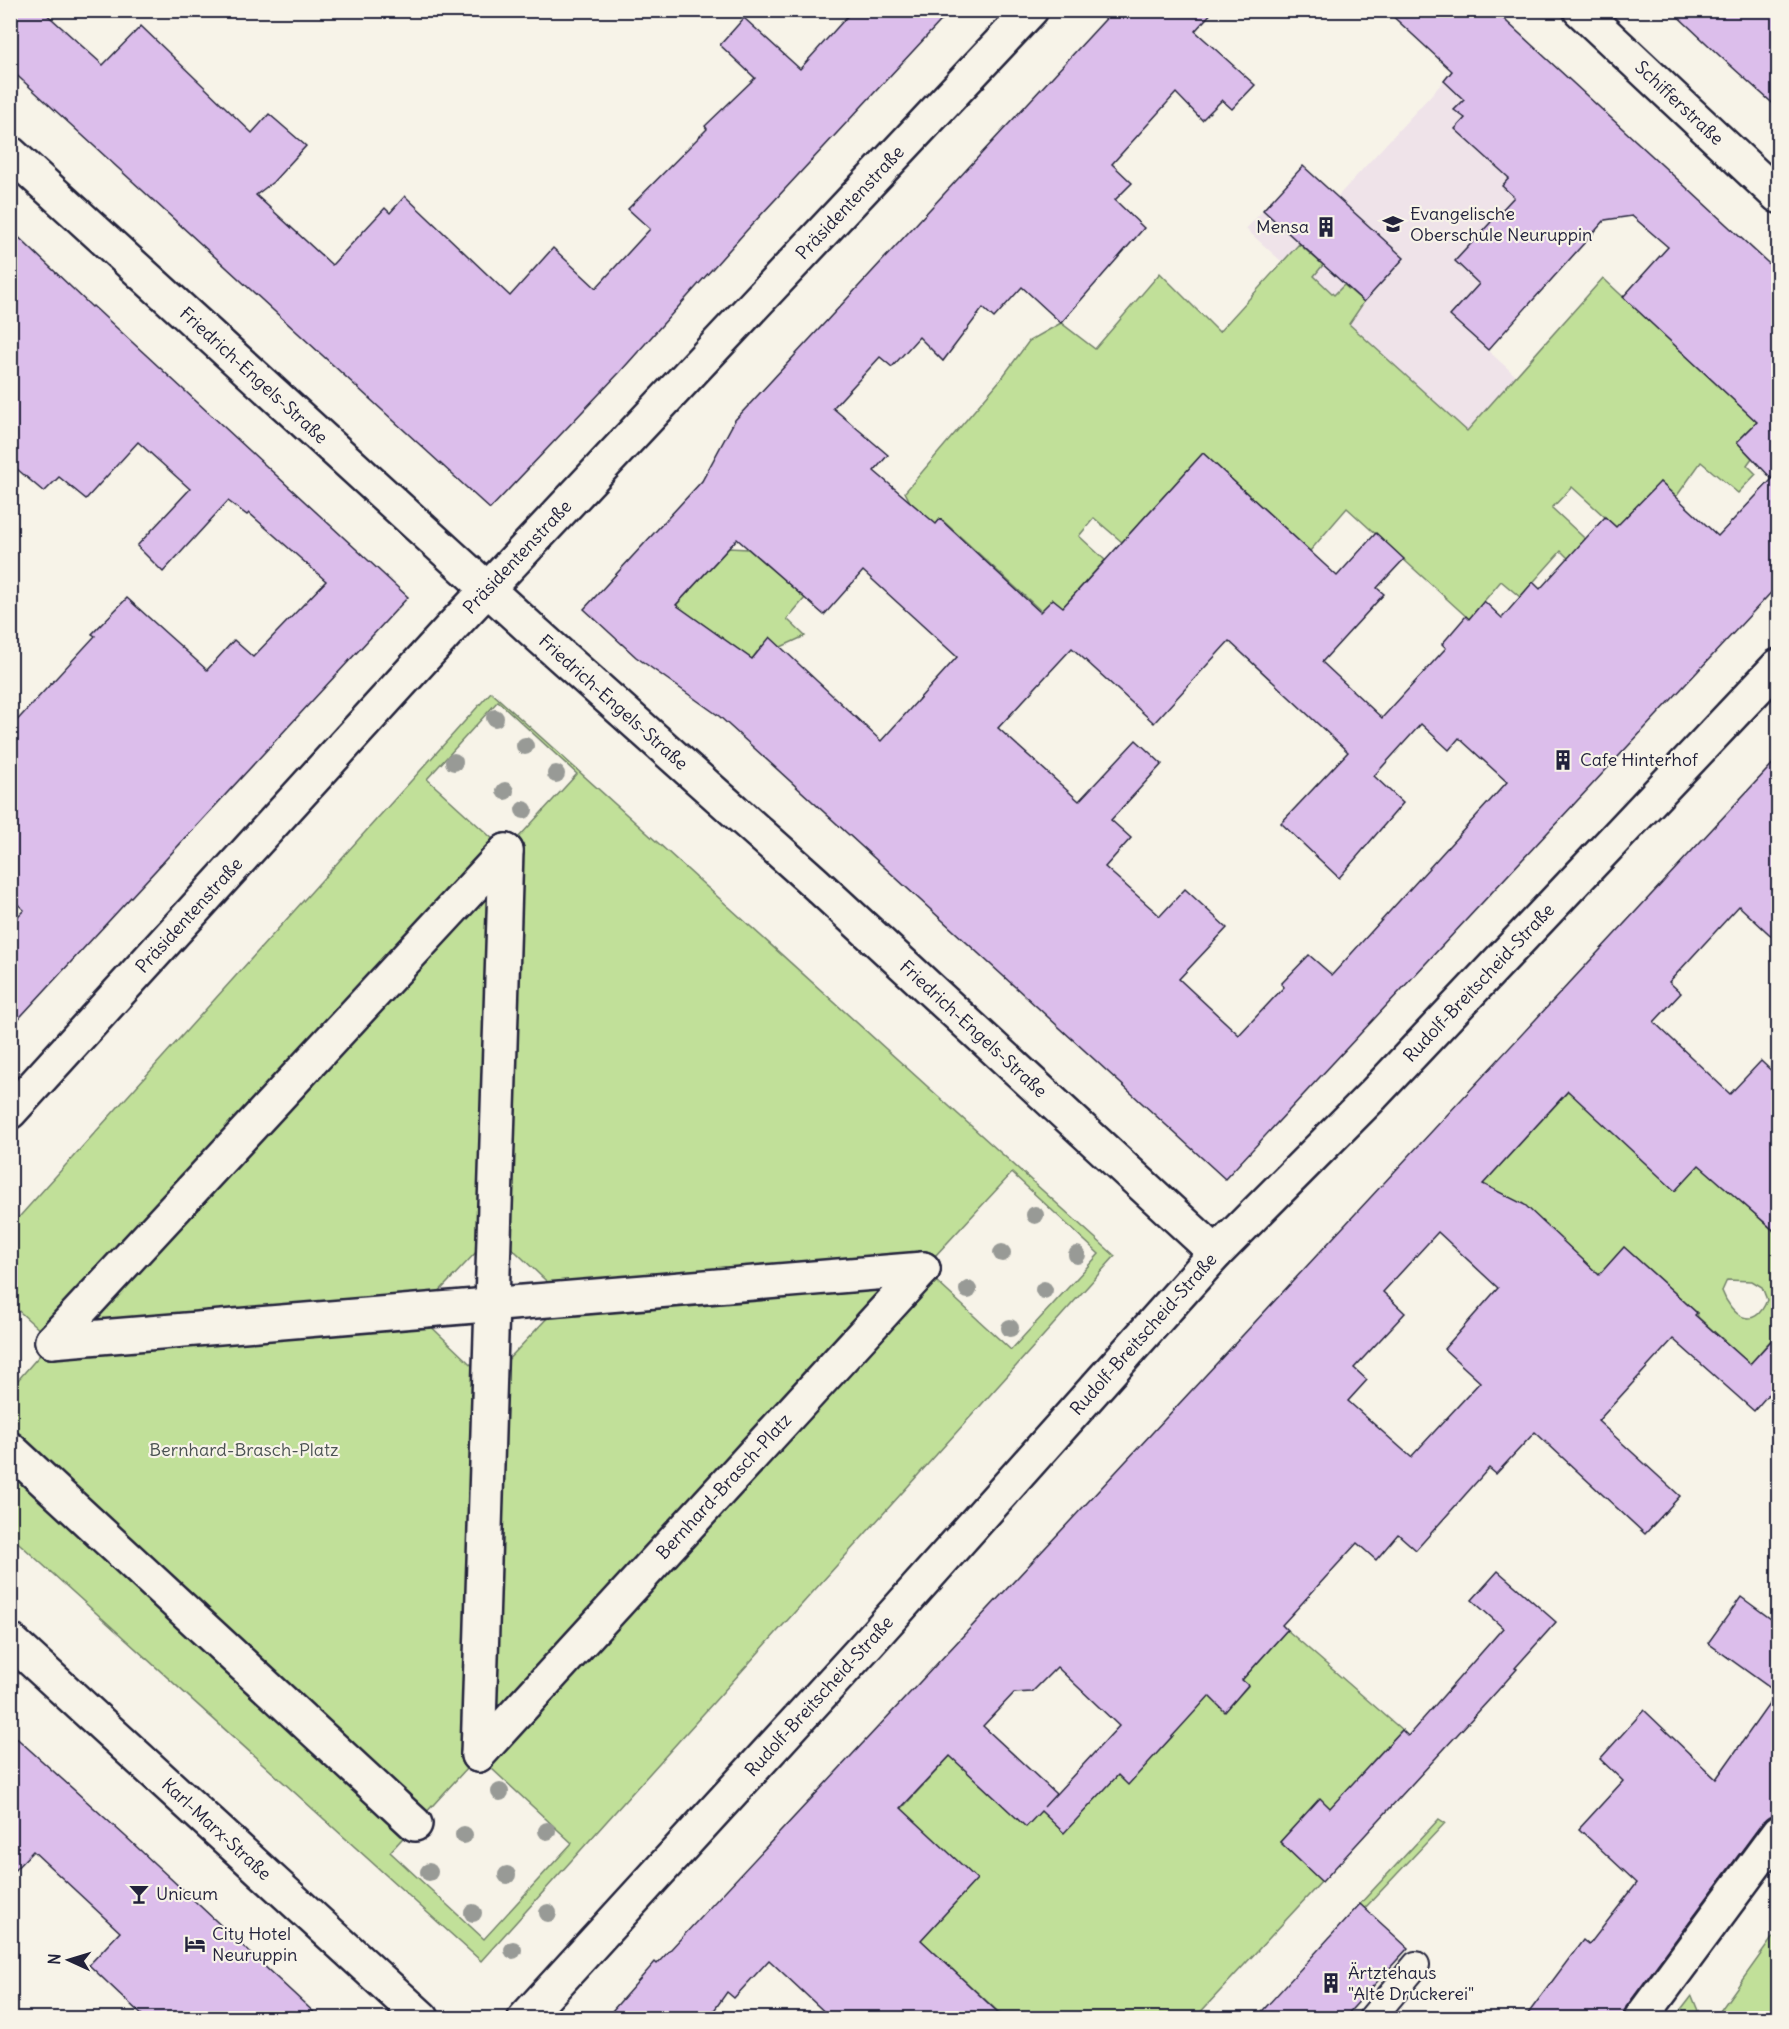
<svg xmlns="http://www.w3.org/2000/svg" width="1789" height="2029" viewBox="0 0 1789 2029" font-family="Delius,sans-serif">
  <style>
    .built { fill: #efe3e9 }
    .green { fill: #c1e099; stroke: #72816a; stroke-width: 1.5; fill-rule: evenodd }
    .building { fill: #dcbeeb; stroke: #22223b; stroke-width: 1.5; fill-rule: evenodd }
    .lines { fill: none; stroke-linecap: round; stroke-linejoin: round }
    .lane-casing { stroke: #22223b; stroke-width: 30 }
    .street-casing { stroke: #22223b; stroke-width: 38 }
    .lane { stroke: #f7f3e8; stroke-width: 26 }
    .street { stroke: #f7f3e8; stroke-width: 33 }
    .tree { fill: #989a96 }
    .labels { text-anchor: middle; stroke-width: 4.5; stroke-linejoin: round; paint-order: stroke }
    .street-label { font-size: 18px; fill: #22223b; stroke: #f7f3e8 }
    .poi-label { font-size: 18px; fill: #22223b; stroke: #f7f3e8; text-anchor: start }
    .park-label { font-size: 18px; fill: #4a5252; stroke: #f7f3e8 }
  </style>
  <rect width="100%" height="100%" fill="#f7f3e8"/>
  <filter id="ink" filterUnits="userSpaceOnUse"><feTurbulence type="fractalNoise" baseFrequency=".0167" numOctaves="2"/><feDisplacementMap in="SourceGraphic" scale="12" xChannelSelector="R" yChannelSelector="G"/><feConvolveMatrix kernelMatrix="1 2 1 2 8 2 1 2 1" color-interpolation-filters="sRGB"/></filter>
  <g filter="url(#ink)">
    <polygon class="built" points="1502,18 1585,95 1502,185 1539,219 1450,316 1516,376 1467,431 1246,229 1303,166 1337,197"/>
    <g class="green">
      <polygon points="1299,244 1323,265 1314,276 1334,295 1344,285 1364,302 1349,324 1467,431 1603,278 1757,422 1737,442 1752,458 1747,465 1756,474 1738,493 1701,462 1676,497 1660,482 1627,537 1572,487 1552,508 1610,562 1591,581 1561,551 1520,597 1501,581 1469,619 1347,508 1310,551 1203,453 1122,542 1094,518 1079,536 1105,560 1063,607 1041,611 941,519 932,528 915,512 905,492 1001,379 1029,341 1061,323 1095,349 1160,273 1219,332"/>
      <polygon points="729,548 748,549 805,598 787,619 805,636 761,656 757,652 752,659 676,605"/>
      <path d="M491,692L1115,1256L481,1961L11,1536V1388L52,1341L11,1304V1226ZM498,701L577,774L506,851L427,779ZM1012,1173L1099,1254L1011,1350L923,1269ZM495,1232L565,1299L488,1381L418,1314ZM478,1756L572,1843L484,1939L390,1852Z"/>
      <path d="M1577,1082L1700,1164L1778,1235V1332L1750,1364L1698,1317L1697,1313L1624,1247L1599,1275L1522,1203L1468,1200ZM1727,1280L1752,1281L1762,1287L1767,1300C1754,1333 1731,1315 1722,1291Z"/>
      <polygon points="1287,1630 1402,1730 1373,1761 1335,1813 1320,1799 1280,1842 1322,1881 1195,2018 1005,2018 845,1870 965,1740 1064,1832 1118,1775 1128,1784 1172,1737 1180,1669 1225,1711 1248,1686 1242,1680"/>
      <polygon points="1439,1819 1445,1823 1364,1909 1359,1905"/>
      <polygon points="1778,1930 1778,2018 1715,2018"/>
      <polygon points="1692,1996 1701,2018 1675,2018"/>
    </g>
    <g class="building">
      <polygon points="10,10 42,10 103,65 141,26 252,133 269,114 306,146 273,182 256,195 332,265 385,208 390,213 405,196 510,296 553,248 596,288 650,229 628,209 707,129 705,126 755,78 720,45 744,18 800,69 853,10 951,10 747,230 620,372 490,509 10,69"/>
      <path d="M1114,10H1214L1195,31L1255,85L1232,109L1222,100L1202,120L1176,93L1112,164L1132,183L1115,200L1144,228L1061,323L1022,287L994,318L983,308L943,361L919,337L892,367L880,357L833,408L888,455L874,471L936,524L940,519L1040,612L1053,599L1063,607L1203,453L1337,576L1376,533L1404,559L1377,588L1384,594L1322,662L1382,718L1446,648L1442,644L1466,616L1469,619L1484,601L1502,618L1533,582L1540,589L1605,517L1616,527L1660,482L1718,536L1772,479L1737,442L1757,422L1623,297L1668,247L1632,216L1605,220L1488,350L1450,316L1479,284L1455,261L1514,197L1502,186L1509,178L1455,129L1465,118L1454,110L1464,100L1444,81L1452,71L1386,10H1494L1779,273V584L1225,1179L719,716L636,657L584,609L702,481L735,420ZM737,539L824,615L863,571L957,657L881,741L770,637L752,659L676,605ZM1229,641L1348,752L1281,823L1339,878L1403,803L1374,776L1421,724L1449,750L1459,738L1507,782L1332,975L1309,955L1281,984L1284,987L1239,1035L1179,979L1227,928L1185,889L1160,916L1105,867L1131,838L1111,820L1162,764L1136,740L1079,801L998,728L1072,648L1154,723Z"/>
      <polygon points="1671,10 1779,10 1779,109 1721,57"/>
      <polygon points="1303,166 1404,258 1364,302 1263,210"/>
      <polygon points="10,229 92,307 93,306 408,597 10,1028 10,924 24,910 10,897 10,728 95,636 92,634 127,598 207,670 234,640 253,657 326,581 249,513 247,515 228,501 163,572 137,546 190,489 138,442 86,499 59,477 44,492 10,463"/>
      <path d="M1779,757V943L1739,906L1669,982L1681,993L1654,1022L1730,1094L1761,1061L1779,1078V1235L1699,1165L1675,1191L1568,1091L1483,1184L1525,1205L1599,1275L1624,1247L1697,1313L1695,1315L1750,1364L1779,1332V1382L1754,1411L1673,1339L1598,1421L1680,1496L1645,1534L1535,1432L1496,1474L1489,1468L1416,1550L1398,1534L1376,1560L1357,1543L1282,1625L1287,1630L1242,1680L1248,1685L1225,1712L1209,1696L1128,1785L1118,1775L1064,1833L1041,1811L1026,1827L950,1756L901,1808L977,1879L921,1940L1005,2019H832L769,1960L734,1998L727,1992L708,2019H605L655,1962L657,1964L1114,1474ZM1438,1232L1498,1288L1444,1349L1480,1382L1411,1457L1348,1401L1367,1380L1354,1368L1405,1313L1383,1292ZM1057,1667L1119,1726L1044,1807L1056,1794L983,1726L1014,1693L1032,1692Z"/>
      <polygon points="1498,1571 1556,1622 1515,1668 1517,1669 1490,1699 1322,1882 1280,1842 1320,1798 1330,1808 1402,1730 1408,1736 1503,1628 1472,1600"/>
      <polygon points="1741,1597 1779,1625 1779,1813 1763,1822 1626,2007 1623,2019 1524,2019 1583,1940 1589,1945 1637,1883 1579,1829 1623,1781 1600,1759 1644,1710 1716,1779 1777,1693 1708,1643"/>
      <polygon points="10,1732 125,1836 321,2019 146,2019 89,1965 120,1932 33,1851 10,1875"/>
      <polygon points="1360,1904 1408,1948 1343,2019 1255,2019"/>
    </g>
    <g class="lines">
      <g class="lane-casing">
        <polyline id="lane" points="1372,2018 1416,1965"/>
      </g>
      <g class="street-casing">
        <g id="street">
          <path id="s1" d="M1580,10L1778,196"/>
          <path id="s2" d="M10,153L530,628L814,882L1216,1253"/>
          <path id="s3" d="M10,1112L449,630L1031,10"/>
          <polyline points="52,1341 923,1269"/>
          <polyline points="52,1341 506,851"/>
          <polyline points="10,1449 415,1824"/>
          <path id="s4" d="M10,1640L422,2018"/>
          <polyline points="478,1755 506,851"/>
          <path id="s5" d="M478,1755L923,1269"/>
          <path id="s6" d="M525,2018L869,1642L1216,1253L1373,1095L1778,666"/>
          <polyline points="1641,2018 1778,1833"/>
        </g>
      </g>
      <use href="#lane" class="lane"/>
      <use href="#street" class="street"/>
    </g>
    <g class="tree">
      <circle cx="495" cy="718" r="9"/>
      <circle cx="525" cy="746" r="9"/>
      <circle cx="454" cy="762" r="9"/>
      <circle cx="556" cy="774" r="9"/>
      <circle cx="505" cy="791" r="9"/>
      <circle cx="524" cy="810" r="9"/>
      <circle cx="1035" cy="1215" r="9"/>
      <circle cx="1002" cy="1253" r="9"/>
      <circle cx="1077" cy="1255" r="9"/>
      <circle cx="968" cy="1290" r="9"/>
      <circle cx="1044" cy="1290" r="9"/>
      <circle cx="1010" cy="1328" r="9"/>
      <circle cx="500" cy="1792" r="9"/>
      <circle cx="547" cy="1831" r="9"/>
      <circle cx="464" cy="1835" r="9"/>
      <circle cx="429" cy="1872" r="9"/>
      <circle cx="507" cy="1875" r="9"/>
      <circle cx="473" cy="1913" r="9"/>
      <circle cx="548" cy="1913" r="9"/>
      <circle cx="513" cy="1950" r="9"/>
    </g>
  </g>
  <defs>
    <g id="school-bare" transform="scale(1.62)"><path d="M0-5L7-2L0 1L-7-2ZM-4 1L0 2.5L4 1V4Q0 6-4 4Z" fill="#22223b" stroke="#f7f3e8" stroke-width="2.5" paint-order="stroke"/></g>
    <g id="building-bare" transform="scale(1.62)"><path d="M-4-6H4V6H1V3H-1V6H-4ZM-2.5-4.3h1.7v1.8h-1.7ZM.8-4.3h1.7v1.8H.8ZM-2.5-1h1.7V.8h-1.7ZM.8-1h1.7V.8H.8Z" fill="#22223b" stroke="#f7f3e8" stroke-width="2.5" paint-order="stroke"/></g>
    <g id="bar-bare" transform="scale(1.62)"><path d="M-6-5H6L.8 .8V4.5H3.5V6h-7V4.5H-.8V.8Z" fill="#22223b" stroke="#f7f3e8" stroke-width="2.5" paint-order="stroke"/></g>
    <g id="hotel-bare" transform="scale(1.62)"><path d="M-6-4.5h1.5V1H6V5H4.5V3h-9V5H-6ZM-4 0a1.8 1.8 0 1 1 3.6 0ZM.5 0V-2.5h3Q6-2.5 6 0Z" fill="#22223b" stroke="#f7f3e8" stroke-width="2.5" paint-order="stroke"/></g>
  </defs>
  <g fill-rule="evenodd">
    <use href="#school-bare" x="1393" y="224"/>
    <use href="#building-bare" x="1326" y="227"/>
    <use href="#building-bare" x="1563" y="760"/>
    <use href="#bar-bare" x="139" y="1894"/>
    <use href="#hotel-bare" x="195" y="1944"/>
    <use href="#building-bare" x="1331" y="1983"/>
  </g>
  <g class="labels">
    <g class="street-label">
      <text dy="6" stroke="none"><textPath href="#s1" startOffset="136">Schifferstraße</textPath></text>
      <text dy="6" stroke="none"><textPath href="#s3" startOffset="1238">Präsidentenstraße</textPath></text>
      <text dy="6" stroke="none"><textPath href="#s2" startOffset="330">Friedrich-Engels-Straße</textPath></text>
      <text dy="6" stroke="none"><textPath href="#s3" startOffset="752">Präsidentenstraße</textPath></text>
      <text dy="6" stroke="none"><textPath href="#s2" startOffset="816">Friedrich-Engels-Straße</textPath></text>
      <text dy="6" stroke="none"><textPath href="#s3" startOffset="266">Präsidentenstraße</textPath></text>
      <text dy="6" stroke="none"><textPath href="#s6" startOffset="1408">Rudolf-Breitscheid-Straße</textPath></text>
      <text dy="6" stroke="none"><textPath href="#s2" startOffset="1302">Friedrich-Engels-Straße</textPath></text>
      <text dy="6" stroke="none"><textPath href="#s6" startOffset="922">Rudolf-Breitscheid-Straße</textPath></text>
      <text dy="6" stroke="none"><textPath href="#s5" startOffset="364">Bernhard-Brasch-Platz</textPath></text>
      <text dy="6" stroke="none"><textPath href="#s6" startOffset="436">Rudolf-Breitscheid-Straße</textPath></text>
      <text dy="6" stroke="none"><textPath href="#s4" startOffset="280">Karl-Marx-Straße</textPath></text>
    </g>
    <g class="poi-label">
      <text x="1410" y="220">Evangelische<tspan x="1410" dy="21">Oberschule Neuruppin</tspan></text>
      <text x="1309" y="233" text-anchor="end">Mensa</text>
      <text x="1580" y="766">Cafe Hinterhof</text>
      <text x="156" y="1900">Unicum</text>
      <text x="212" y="1940">City Hotel<tspan x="212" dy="21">Neuruppin</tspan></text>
      <text x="1348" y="1979">Ärtztehaus<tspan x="1348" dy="21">"Alte Druckerei"</tspan></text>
    </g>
    <g class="park-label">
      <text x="244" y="1456">Bernhard-Brasch-Platz</text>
    </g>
  </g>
  <rect width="1789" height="2029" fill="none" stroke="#f7f3e8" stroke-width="36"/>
  <rect x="18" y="18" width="1753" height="1993" fill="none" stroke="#22223b" stroke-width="2" filter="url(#ink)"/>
  <g transform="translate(69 1960) rotate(274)" stroke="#f7f3e8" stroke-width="4.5" paint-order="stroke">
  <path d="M0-4.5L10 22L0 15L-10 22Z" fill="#22223b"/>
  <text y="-9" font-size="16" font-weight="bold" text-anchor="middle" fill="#22223b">N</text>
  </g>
</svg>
